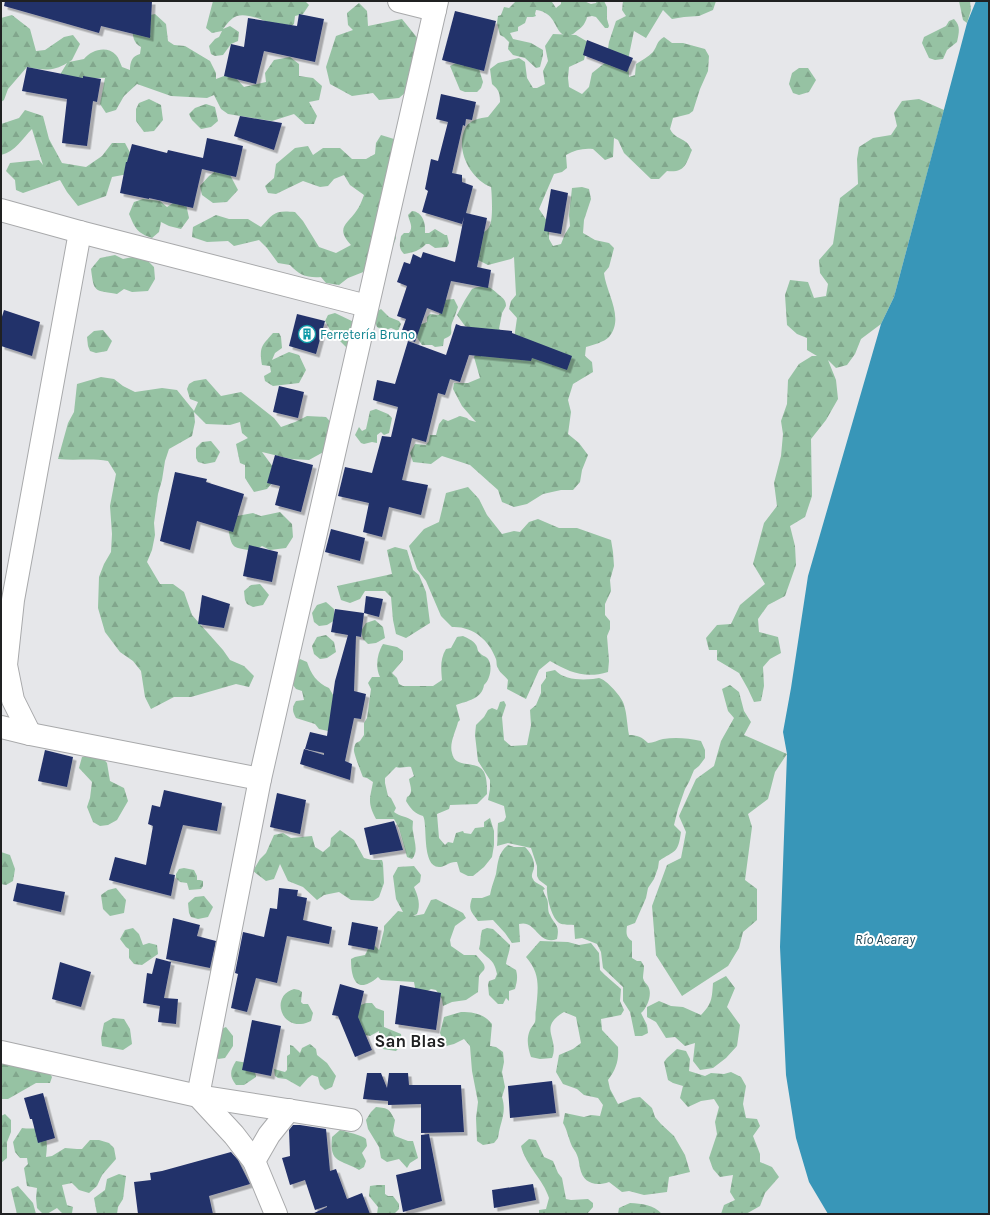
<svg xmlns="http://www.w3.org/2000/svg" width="990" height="1215" viewBox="0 0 990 1215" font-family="Karla,sans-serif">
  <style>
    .forest { fill: url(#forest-firs) }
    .water { fill: #3896b8 }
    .building { fill: #24316a; filter: url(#shadow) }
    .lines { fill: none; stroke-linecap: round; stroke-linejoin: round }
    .minor-casing { stroke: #a8a9ab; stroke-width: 24 }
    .minor { stroke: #fff; stroke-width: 22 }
    .labels { text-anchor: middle; stroke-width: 4; stroke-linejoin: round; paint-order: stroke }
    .culture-label { font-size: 13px; fill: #0d838f; stroke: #fff; text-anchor: start }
    .water-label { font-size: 14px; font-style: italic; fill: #224a5a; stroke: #fff }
    .district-label { font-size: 17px; font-weight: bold; fill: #202122; stroke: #fff }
  </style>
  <defs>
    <pattern id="forest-firs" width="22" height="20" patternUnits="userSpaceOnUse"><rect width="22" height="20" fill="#96c2a3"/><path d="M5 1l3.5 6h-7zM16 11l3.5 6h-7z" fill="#81a68c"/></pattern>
    <filter id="shadow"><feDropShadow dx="3.5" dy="3.5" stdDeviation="0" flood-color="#0004"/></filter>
  </defs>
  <rect width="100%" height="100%" fill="#e6e7ea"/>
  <g class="forest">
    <path d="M213,1H305L309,5L303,14L295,16L294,24L286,30C273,25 250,12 237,16C231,18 226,25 223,29L230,26L239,32L238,41L231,44L223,55L215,56L211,54L209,46L215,39L219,37L222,31L212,33L206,28Z"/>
    <path d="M516,1H550L552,2L556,8L561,4V1H584L591,4L596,3L597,1H604L607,7V19L609,26L608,28H605L596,17L592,16L587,17C586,22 582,28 578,30C576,31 575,33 573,34C560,41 557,25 552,19C549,14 541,10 536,10L535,14L536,16L533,17H527L525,23L518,27V31L510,33L513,39L531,43L543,50V55L540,67L536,68L525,58L513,55L508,49L509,42L504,37L500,35L497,23L498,16L501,15L504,7L509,8Z"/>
    <path d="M623,1H716L713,10L699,16L684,17L672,19L663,10L646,38L634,31L628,60L629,77L635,75L636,64C642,60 648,57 653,52C658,45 656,42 664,37L672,43H683L705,49L709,56L708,71L700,89L693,111L689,114L673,118L670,129C674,137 679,137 686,142C689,144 690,148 692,150C686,164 685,173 667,171L659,179H651L624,153L618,140L614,138L613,157L605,160L593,149C583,148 575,150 566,155L567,168L562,172L554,174L539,209L549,224V239L553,246L561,244L565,234L570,226L569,215L572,188L582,187L589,189L591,199L584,220L583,233L595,240L609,243L614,248L609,267L604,273C606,293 625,318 609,337C604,342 593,345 586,347L585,356L592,362L593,372L573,384L568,400L571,412L568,434L579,443L588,455L582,470L580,482L573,490H561L543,494L527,504L514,507L502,502L498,490L470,465L442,456L431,464L413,462L410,453L415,444L426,445L429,441L430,435H436L439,424L443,419L448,421L460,416L467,418L469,420L476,422L462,406L453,389L454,383H468L480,378L474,357L479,342L470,328L465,326L457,315L465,300L472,289C485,284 490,286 499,295C503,298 506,300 506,306L502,313L499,329L514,339L517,318L509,309L511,301L516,295L514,257L511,259L488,265L478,260V233C483,233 488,231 490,225C493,219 492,194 491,187C470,179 454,148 466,127C470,120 480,118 488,117L500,102C500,93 499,90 492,84L490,69L498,63L519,58L525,62L527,78L533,88H537L545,84L543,71L548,61L545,46L553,34L576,35L588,42L584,60L569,67L568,78L569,87L582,94L589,87L592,73L606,62L609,42L616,21L626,16L622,10Z"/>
    <polygon points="959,1 970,1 971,10 967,23 963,20"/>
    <polygon points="359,3 367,11 368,26 402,19 419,40 406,92 399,98 379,100 373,93 352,96 330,84 326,67 336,36 353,30 348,25 347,13"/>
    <path d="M155,14L166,24L168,41L174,45L185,46L210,61L216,73V79L224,76L232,74L244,87L266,82L265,73L274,60L290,57L299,64V76L313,78L322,86L319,100L309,102L317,116L314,124H305L294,114L272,121L228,114L221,109L214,95L207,98L171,96L137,84L124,96L116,110L106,113L100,104L105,78L60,79L61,73L67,63C53,72 42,70 27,67L8,89L4,100L1,102V18L12,15L30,29L36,51L45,50L64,37L73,35L80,44L72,60L69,62L84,59C91,50 107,45 116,55C119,58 120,63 122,67L130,70C130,62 132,56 140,54L141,47C133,43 133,36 132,27L141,17Z"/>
    <path d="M954,19C961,26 959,33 957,42L947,50L943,59L935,60L929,58L922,43L924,37L946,26L949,21Z"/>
    <polygon points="458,62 479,69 483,82 481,88 477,92 465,92 460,90 450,66"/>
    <polygon points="799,68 808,68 816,80 809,92 799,95 793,93 789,84 792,73"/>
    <polygon points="149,99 161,105 163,120 154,131 144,132 136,121 136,109 139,103"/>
    <polygon points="919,99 944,110 894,297 881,324 861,339 855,354 847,365 836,368 828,360 836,380 838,399 826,420 811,439 812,496 805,517 790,526 795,546 796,565 785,596 768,605 758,619 759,632 778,637 781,653 770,659 763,667 764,686 761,701 754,702 748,689 739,673 717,660 717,650 709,650 706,638 717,625 731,624 740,605 765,584 753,564 764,523 777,506 774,483 781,456 783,434 781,421 787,404 788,380 799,364 812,356 817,356 807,350 807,338 797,334 787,325 785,295 790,280 808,282 814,298 826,296 828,284 820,273 819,260 833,244 840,198 858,184 857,159 859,147 873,138 891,135 897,126 894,113 902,101"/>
    <polygon points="206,104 215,107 218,121 211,127 201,129 192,120 189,114 195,108"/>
    <path d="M25,110L43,116L49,139L62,163L86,167L102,156L112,143H125L135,162L128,174L112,177L106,196L78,206L67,192L60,180L23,193L16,190L15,180L6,171L10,163L39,160L43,165L32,129C22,139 16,151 1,155V124L19,118Z"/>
    <path d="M381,135L394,139L397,151L395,224L396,238L391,251L376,267L348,278L339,285L326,283L321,277C307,278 299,275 290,265L278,263L267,248L259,240L234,246L228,241L207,242L192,237L193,227L216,215L229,219H248L261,227C274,213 274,210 295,212L303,221L319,247L336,253L351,245C335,227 347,225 357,210C360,206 362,200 364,195L350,185L344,175L334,179L328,186L320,187L303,181L276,194L268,193L265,186L274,178L276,164L295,148L308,146L313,155L323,148H340L352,159H366L375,154L376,143Z"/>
    <polygon points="217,170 229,173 238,190 227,202 213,203 202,195 200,186 209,176"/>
    <path d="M143,199L160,201L167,207L176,201L186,204L189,218L181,229L169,226L161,222L159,232L152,238C137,233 135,228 129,214L134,202Z"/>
    <path d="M412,211C423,212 426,224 425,233H429L435,229L445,235H447L449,243L447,247L435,248L429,244H426C421,250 412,253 404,254C398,248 400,243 401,236L404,233H409C414,227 409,221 408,215Z"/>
    <path d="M115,255L123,259L142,255L154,267L155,279L148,291L132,292L124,289L117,294C94,290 94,293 91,269L100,258Z"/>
    <path d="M454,299L458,307C456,313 454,318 452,323C449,332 456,334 444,339L443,346L435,347L432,345H422L416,336L417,326L427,322V317L430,314L439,315L444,300Z"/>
    <polygon points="381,309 389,317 399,321 401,324 398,331 391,328 384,331 377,327 374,319 376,312"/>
    <polygon points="335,313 356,323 354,339 347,348 339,340 338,335 330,330 325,321 328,315"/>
    <polygon points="103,330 112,341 107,351 96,353 90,351 88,346 87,337 94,331"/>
    <path d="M273,333H279L281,337L282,348L275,353L272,360L289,352L299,355L306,370L299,383L273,386L265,381L264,376L271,372L270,366L262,365C259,346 262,346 273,333Z"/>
    <path d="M101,377L114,379L123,386L135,392L162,388L177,390L194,411L198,402L190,399L187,389L189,384L194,381L206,379L221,396L241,392L274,418L281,427L295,422L307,416L326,417L337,429L327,450L309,460L291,459L262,452L279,475L267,489L254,492L245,478V465L240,463L236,444L248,438L242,433L240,422L230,425L206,424L194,412L195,422L192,436L169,449L165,461L162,480L158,494L154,523L155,535L152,550L147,562L160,584H173L184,592L192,615L223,650L230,660L244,666L254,676L249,687L236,684L191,697H174L151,709L145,697L141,671L133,661L120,652L105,632L98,608L99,577L104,564L111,552L112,534L110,506L116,474L108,461C91,458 75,461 58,459L68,423L74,412L77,384Z"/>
    <polygon points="376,409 388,414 392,418 389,433 384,435 381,432 377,435 377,443 372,442 364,444 361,443 355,435 359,427 362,431 366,429 370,411"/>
    <polygon points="211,441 220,452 215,462 205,464 198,462 196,458 196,448 202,442"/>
    <path d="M468,487L479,499L487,515L502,534L514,531L520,532L529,522L538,519L559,528H577L611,540L613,552L614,566L610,580L611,591L605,604V615L610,621V629L607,636L609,661L608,672C585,679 569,672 550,661L539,670L526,699L507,689L508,680C505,676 499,672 498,668C496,666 497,662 496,659C489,640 473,626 452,627L441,616L426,581L417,569L409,546L424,529L439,522L446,493Z"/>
    <path d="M280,512L292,524L293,537L286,548L270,550L262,546L254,551C232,547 232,550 228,527L237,516L253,513L261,516Z"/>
    <polygon points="395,547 407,550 413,570 419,575 426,592 430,623 406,638 396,634 393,620 391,597 385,591 365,591 360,599 350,603 341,600 337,586 392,574 387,550"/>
    <polygon points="260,584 269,595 263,605 253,607 247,604 245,600 244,591 251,585"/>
    <polygon points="326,602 334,609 335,620 327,625 319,626 314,622 312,613 317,605"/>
    <polygon points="375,620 383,627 385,638 376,643 368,644 363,639 361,631 366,623"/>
    <polygon points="326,635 334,642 336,652 327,658 320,659 314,654 312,646 317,637"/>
    <path d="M463,636C467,638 473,640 476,645C478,648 477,651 480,653C482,656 486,656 488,659C493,666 490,680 484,685C482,699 467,701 456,705L460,720L458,722C456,731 449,743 452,753C455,770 477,759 484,772C487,778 487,787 487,794L477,804L450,805L449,809L437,814L439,838L445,845L448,842L453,843L456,833L463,831L464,833L471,834L475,828L484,827V822L490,818L494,831V845L492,857L484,867L473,876H468L460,872L457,862C450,861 445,867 439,867C421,867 428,823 423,816C415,814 410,808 406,801L407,797C414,793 410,786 409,779L414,776L411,767C405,766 401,769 396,767L385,778V783L388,796L391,798L396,808L394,812C400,817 407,816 413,821C413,824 412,828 413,831C414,841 419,851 412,859L407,857L399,828L394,819H376C367,802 370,799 373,782L367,778L363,777C361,772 353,752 354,749C354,748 355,744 356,743L360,741L364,735V723L367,718L371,689L368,683L372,677H380C375,667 377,654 383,644L397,647L403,651V660L392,673L397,678L399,684L403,686H433L442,680C441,668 440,659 446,649L451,648L457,637Z"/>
    <path d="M300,659L307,662C311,674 317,683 329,688L336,700L328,731L319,729L315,724L296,718C292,711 292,707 296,701L304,700L302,691L296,689L293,685L295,663Z"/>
    <path d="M555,670C564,680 580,680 593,679C595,679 597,678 599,678C606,679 623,698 624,705C627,714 627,725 629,735C637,735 642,737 648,743C653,743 658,740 663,739C675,737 688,738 701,741L705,750V758L699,766L694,770L689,782L685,789L678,809L674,825L681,832C678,854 675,850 659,861L658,868L654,879L648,888L646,898L635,923L627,926C626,933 626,937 632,941V958L637,961H641L644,966C644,970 643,974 643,978C644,982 646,983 648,986C653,994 647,1008 641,1013L647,1025L648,1033L642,1036H635L630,1012L623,1001V987L603,968L601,952L597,944L582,938L575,939L574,925C569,924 562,926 558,922C551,916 546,895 547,886L539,880L537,876V866L531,848L508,843L497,846C498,838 497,831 498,823L504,821L506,817L504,806L488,800L490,789V780L478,761L475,735L476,725L484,717L488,710L492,708L497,710L498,708L500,702L504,701L506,705L502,717L504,740L511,746L527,745L531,725L530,710L536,705L541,693V685L546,678V672Z"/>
    <polygon points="730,685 739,692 744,711 751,722 744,735 787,754 775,772 768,799 748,814 752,827 745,880 757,889 757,920 743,932 739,948 728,966 682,996 656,955 652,906 667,865 681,858 686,832 679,816 696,779 714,766 721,741 734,718 728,711 722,689"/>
    <polygon points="99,754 107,763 110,781 124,788 128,801 117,820 108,825 100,826 93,822 87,807 90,798 92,782 79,768 82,757"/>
    <polygon points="340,830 354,840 364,858 372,860 382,860 383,863 384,883 379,897 373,901 351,900 339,892 324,895 317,900 303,887 288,881 280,864 274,879 266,881 253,871 260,859 266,853 274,835 283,833 291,838 312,836 315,847 323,852 330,846 331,838"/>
    <path d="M508,845L514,847H525C530,852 535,860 534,867C534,871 530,875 533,879C535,884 542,884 545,889L543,890C544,894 545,895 547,899C549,904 547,911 550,915C555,926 560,924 557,939C538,946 536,919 519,924L520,942L512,943L505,933L493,920L478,921C471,911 468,910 472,898H482L490,895C491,888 494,881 496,874C498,862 498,853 508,845Z"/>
    <polygon points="1,852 10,855 15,869 13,881 6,885 1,884"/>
    <path d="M414,866L421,875L420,882L414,887C418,896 421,905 417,914L413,916L424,914L431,900L436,899L463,913L466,918L455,926L450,940L451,946L464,955H476C479,959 487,965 484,970C482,972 480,974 479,976L478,992L466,1000L452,1002L443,1006L442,999L436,990L431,989L422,994L416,993L414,982L381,980L378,977C357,995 351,980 351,959L355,957L365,955L369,947L375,946L379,950L384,930V926L398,911L403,912L396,899L393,876L398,867Z"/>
    <polygon points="184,868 194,870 197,876 197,880 200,880 203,881 203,886 201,889 189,890 187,883 180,882 176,878 176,874 179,869"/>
    <polygon points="116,888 126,900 124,913 110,916 103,909 101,895 108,890"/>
    <polygon points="204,896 213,907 208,917 198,919 191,917 189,913 188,903 195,897"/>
    <polygon points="133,928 139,934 143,945 149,943 157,945 158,954 142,965 134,964 129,958 129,949 126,947 120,939 125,930"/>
    <path d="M487,928L493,929L510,945C510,951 507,957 506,964L516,970C518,977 517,982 515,989L509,991V1001L506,998L503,1004H498L489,995L488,985L489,981L495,979L497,974C494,958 488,960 479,949C481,942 480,936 482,930Z"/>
    <path d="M540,941L568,942L579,945L591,943L599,953L600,970L605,975L621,989L620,1001L624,1010L621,1015L601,1019L602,1030L618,1047C619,1061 616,1069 608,1080L610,1089L618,1104L633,1098L640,1097L652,1108L655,1117L661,1124L674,1136L685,1155L690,1172L669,1177L667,1192L644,1195L629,1191L622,1192L609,1182C595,1187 583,1183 580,1168C579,1164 579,1159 577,1155C576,1151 572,1148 571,1144C568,1136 567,1130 563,1123L565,1113L584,1117L591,1115L600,1116L603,1105L598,1098L584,1095L577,1089L563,1084L556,1072L559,1055L573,1049L581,1043L576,1017L564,1012C537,1028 560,1038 552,1058L540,1059L531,1057C528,1048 526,1039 530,1030C531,1027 534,1025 535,1022C536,1019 535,1013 536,1010C538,988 541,974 526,957Z"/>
    <path d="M726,976L735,988L727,1007L740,1025L737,1046L726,1058L713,1068L700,1070L693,1061L695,1043L685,1046L675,1037L666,1038L656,1022L647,1017V1007L659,1001L671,1006L683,1007L701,1015C712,1004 712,998 713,983Z"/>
    <path d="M294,989L299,990L302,992L301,1002L303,1004H308L313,1013L311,1021C308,1022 304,1024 301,1024C279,1026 272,995 294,989Z"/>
    <path d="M366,1003H372L376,1008L384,1011V1027L401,1034C402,1041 402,1045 396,1051L383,1049L379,1046V1031L370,1036L361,1034L354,1014L358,1006Z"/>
    <path d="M461,1012C474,1012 484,1014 492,1024L490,1046L496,1047L503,1052L504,1062L502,1072L505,1087L502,1097C507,1113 500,1122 498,1138L494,1143L483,1145L477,1141L476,1118L478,1102L472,1071L470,1046L464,1039L454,1044L446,1046L440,1033L444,1017Z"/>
    <polygon points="113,1018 124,1019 130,1029 132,1044 123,1050 102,1046 101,1038 104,1023"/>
    <polygon points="226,1027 233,1036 233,1046 225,1058 218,1059 213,1055 219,1030"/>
    <polygon points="310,1044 316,1049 317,1055 327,1063 336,1076 332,1087 325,1090 320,1085 318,1077 312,1075 308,1078 300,1087 286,1079 278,1078 275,1076 274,1069 285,1072 287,1070 287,1056 290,1054 290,1045 293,1046 300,1053 302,1048"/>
    <polygon points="677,1049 686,1051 690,1059 689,1071 705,1076 711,1073 724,1074 731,1072 741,1077 746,1086 743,1104 746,1118 757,1119 760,1126 753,1136 760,1154 760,1162 772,1167 779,1177 765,1193 760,1206 746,1214 721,1214 724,1205 735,1200 730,1192 733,1175 720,1177 713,1169 709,1158 717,1134 715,1122 719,1107 714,1099 701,1101 688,1107 680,1098 683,1086 673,1083 668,1080 664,1062 667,1058"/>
    <polygon points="1,1057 42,1061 52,1077 50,1083 36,1083 8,1099 1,1099"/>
    <path d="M236,1061L248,1063L254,1066L256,1077L244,1085H236C229,1076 230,1071 236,1061Z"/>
    <path d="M376,1107C389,1108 389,1109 395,1120L393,1131L395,1136L408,1141H413L418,1158L410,1163L407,1168L399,1159L387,1162L381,1158L379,1147L368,1129L366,1120L371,1112Z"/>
    <polygon points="5,1114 11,1120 11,1132 7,1142 7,1158 1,1163 1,1116"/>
    <path d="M22,1128C27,1129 34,1128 39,1129C49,1133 47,1149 46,1157L52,1156L65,1148L77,1149H82L90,1140H99L109,1143L114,1148L116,1159L102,1175L97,1186L89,1193L79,1190L72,1183L62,1185L67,1205L73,1207L72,1213L63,1214L57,1208L47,1214H43L37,1208L36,1198L37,1188L27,1186L24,1168L28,1164L27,1158H20L15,1152L13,1142Z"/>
    <path d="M340,1130C347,1132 362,1135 366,1139L367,1146L362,1153L366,1161L364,1167L359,1170C341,1159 329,1164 332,1137Z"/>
    <path d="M529,1139L536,1140L544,1157L553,1161L558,1173L562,1178L566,1199L571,1200L588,1199L593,1203V1207L587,1214H539V1210L546,1209L549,1198C543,1179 526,1166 521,1146Z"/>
    <polygon points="119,1174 126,1176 123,1199 118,1207 117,1214 97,1214 94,1198 105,1190 107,1179"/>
    <polygon points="377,1185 385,1185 385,1194 388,1196 393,1196 399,1204 399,1209 394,1214 377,1214 378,1207 369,1196 370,1186"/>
    <polygon points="18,1186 33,1203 36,1214 17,1214 11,1189"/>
    <path d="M630,1203C642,1204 653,1204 662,1214H618L619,1208Z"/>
  </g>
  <polygon class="water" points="976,1 989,1 989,1214 828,1214 809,1182 796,1138 786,1075 780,947 787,754 783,732 791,688 808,576 881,324 894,297 967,23"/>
  <g class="building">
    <polygon points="5,1 152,1 150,38 101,26 99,33 4,6"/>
    <polygon points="455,11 496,21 484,71 442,60"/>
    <polygon points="299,14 324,19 315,62 264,51 256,84 224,76 231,44 244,47 248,18 297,26"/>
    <polygon points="587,40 633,58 627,72 583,55"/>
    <polygon points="27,67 83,78 83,76 101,79 97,102 93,101 87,146 62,143 67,99 22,91"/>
    <polygon points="441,94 476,102 472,120 466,119 465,126 463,125 452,173 462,175 462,182 473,186 466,213 487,218 477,267 491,270 488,288 451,281 442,314 427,308 415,342 400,336 406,319 397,316 407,286 397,282 404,262 410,264 413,254 421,258 423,252 455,262 464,217 462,224 422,212 428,191 425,189 431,159 438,161 448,122 436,119"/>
    <polygon points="240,116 282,123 274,150 234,136"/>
    <polygon points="207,138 243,146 236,177 202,169 193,208 149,198 149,199 120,193 126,162 127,162 132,144 167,153 168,150 203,158"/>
    <polygon points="551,189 568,193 561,234 544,231"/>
    <polygon points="4,310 40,322 32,356 1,346 1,320"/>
    <polygon points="297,314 325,321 316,354 289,346"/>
    <polygon points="456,324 461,326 512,331 512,333 572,356 567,370 532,358 531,361 469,355 460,382 450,379 445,395 438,393 426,442 412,438 402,480 428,485 421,515 389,507 382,537 363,532 369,503 338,496 345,467 372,473 382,436 391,437 398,407 373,400 377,380 395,384 408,341 446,355"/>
    <polygon points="279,386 304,392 298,418 273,412"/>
    <polygon points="275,455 313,465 301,512 275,505 280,486 267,483"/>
    <polygon points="175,472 207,479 206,482 244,494 233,532 197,521 190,550 160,541"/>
    <polygon points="331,529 365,538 360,561 325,552"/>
    <polygon points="249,545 278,552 272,582 243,576"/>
    <polygon points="202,595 230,604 224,628 198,624"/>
    <polygon points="366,596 383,599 379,617 364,613"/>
    <polygon points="335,609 364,613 361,637 356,636 354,691 366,694 361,719 354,718 345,761 352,764 350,780 300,764 304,749 324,755 324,753 305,749 310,732 327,736 335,681 348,635 331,632"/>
    <polygon points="45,750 73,757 67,787 38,781"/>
    <polygon points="164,790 222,803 217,831 183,825 169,874 175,875 171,896 109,880 115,857 146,865 153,826 148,824 152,805 160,807"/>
    <polygon points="277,793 306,800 300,834 270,827"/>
    <polygon points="394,821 403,850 370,855 364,828"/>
    <polygon points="17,883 65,892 61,912 13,901"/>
    <polygon points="279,888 298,890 297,896 307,898 303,920 332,927 329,944 287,936 277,983 256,978 247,1012 231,1008 238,974 235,973 243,932 264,937 270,908 277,909"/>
    <polygon points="173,918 200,925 197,936 216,941 210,968 166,959"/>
    <polygon points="352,922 378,927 374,950 348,945"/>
    <polygon points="156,958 171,962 164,998 178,999 176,1024 158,1022 160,1006 143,1003 147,973 152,974"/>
    <polygon points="60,962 91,972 81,1007 52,999"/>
    <polygon points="340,984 364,991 358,1017 372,1050 355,1057 338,1016 332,1015"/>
    <polygon points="400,985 441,993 436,1030 395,1024"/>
    <polygon points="252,1020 281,1026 271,1076 242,1070"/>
    <polygon points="367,1073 381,1073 387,1088 389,1073 408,1073 409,1085 461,1085 464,1132 421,1133 421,1104 388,1105 388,1101 363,1099"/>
    <polygon points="552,1081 556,1113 510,1118 508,1086"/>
    <polygon points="43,1093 55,1138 38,1143 32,1119 30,1119 24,1098"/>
    <polygon points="293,1125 300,1125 326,1129 330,1171 336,1169 347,1199 362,1193 370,1214 312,1214 327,1207 327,1206 315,1210 305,1180 290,1185 282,1158 290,1156 289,1130"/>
    <polygon points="429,1134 442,1201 403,1212 396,1175 421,1169 421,1135"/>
    <polygon points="231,1152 238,1160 250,1184 209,1196 213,1214 138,1214 134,1182 151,1180 150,1173 162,1171"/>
    <polygon points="533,1184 536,1200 494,1208 492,1190"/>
  </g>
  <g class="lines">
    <g class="minor-casing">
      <g id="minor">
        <polyline points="399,1 435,10"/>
        <polyline points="1,210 80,232 367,306"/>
        <polyline points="1,727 30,734 260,779"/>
        <polyline points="30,734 13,700 6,665 13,600 80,232"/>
        <polyline points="1,1052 198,1096 351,1120"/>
        <polyline points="254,1161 269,1135 289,1110"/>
        <polyline points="276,1214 254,1161 234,1135 198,1096 260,779 437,1"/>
      </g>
    </g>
    <use href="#minor" class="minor"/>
  </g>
  <defs>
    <g id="building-ring" transform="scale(0.9)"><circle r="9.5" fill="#fff" stroke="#0f9aa8" stroke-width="1.5"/><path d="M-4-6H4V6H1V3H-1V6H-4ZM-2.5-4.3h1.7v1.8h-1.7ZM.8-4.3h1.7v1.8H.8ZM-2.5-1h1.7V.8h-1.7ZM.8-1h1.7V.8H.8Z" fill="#0f9aa8"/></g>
  </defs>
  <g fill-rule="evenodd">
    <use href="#building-ring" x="307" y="334"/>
  </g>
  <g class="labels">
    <g class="culture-label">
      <text x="320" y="339">Ferretería Bruno</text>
    </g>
    <g class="water-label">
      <text x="885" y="944">Río Acaray</text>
    </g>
    <g class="district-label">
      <text x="410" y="1047">San Blas</text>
    </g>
  </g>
  <rect width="990" height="1215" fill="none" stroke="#202122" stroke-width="4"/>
</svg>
